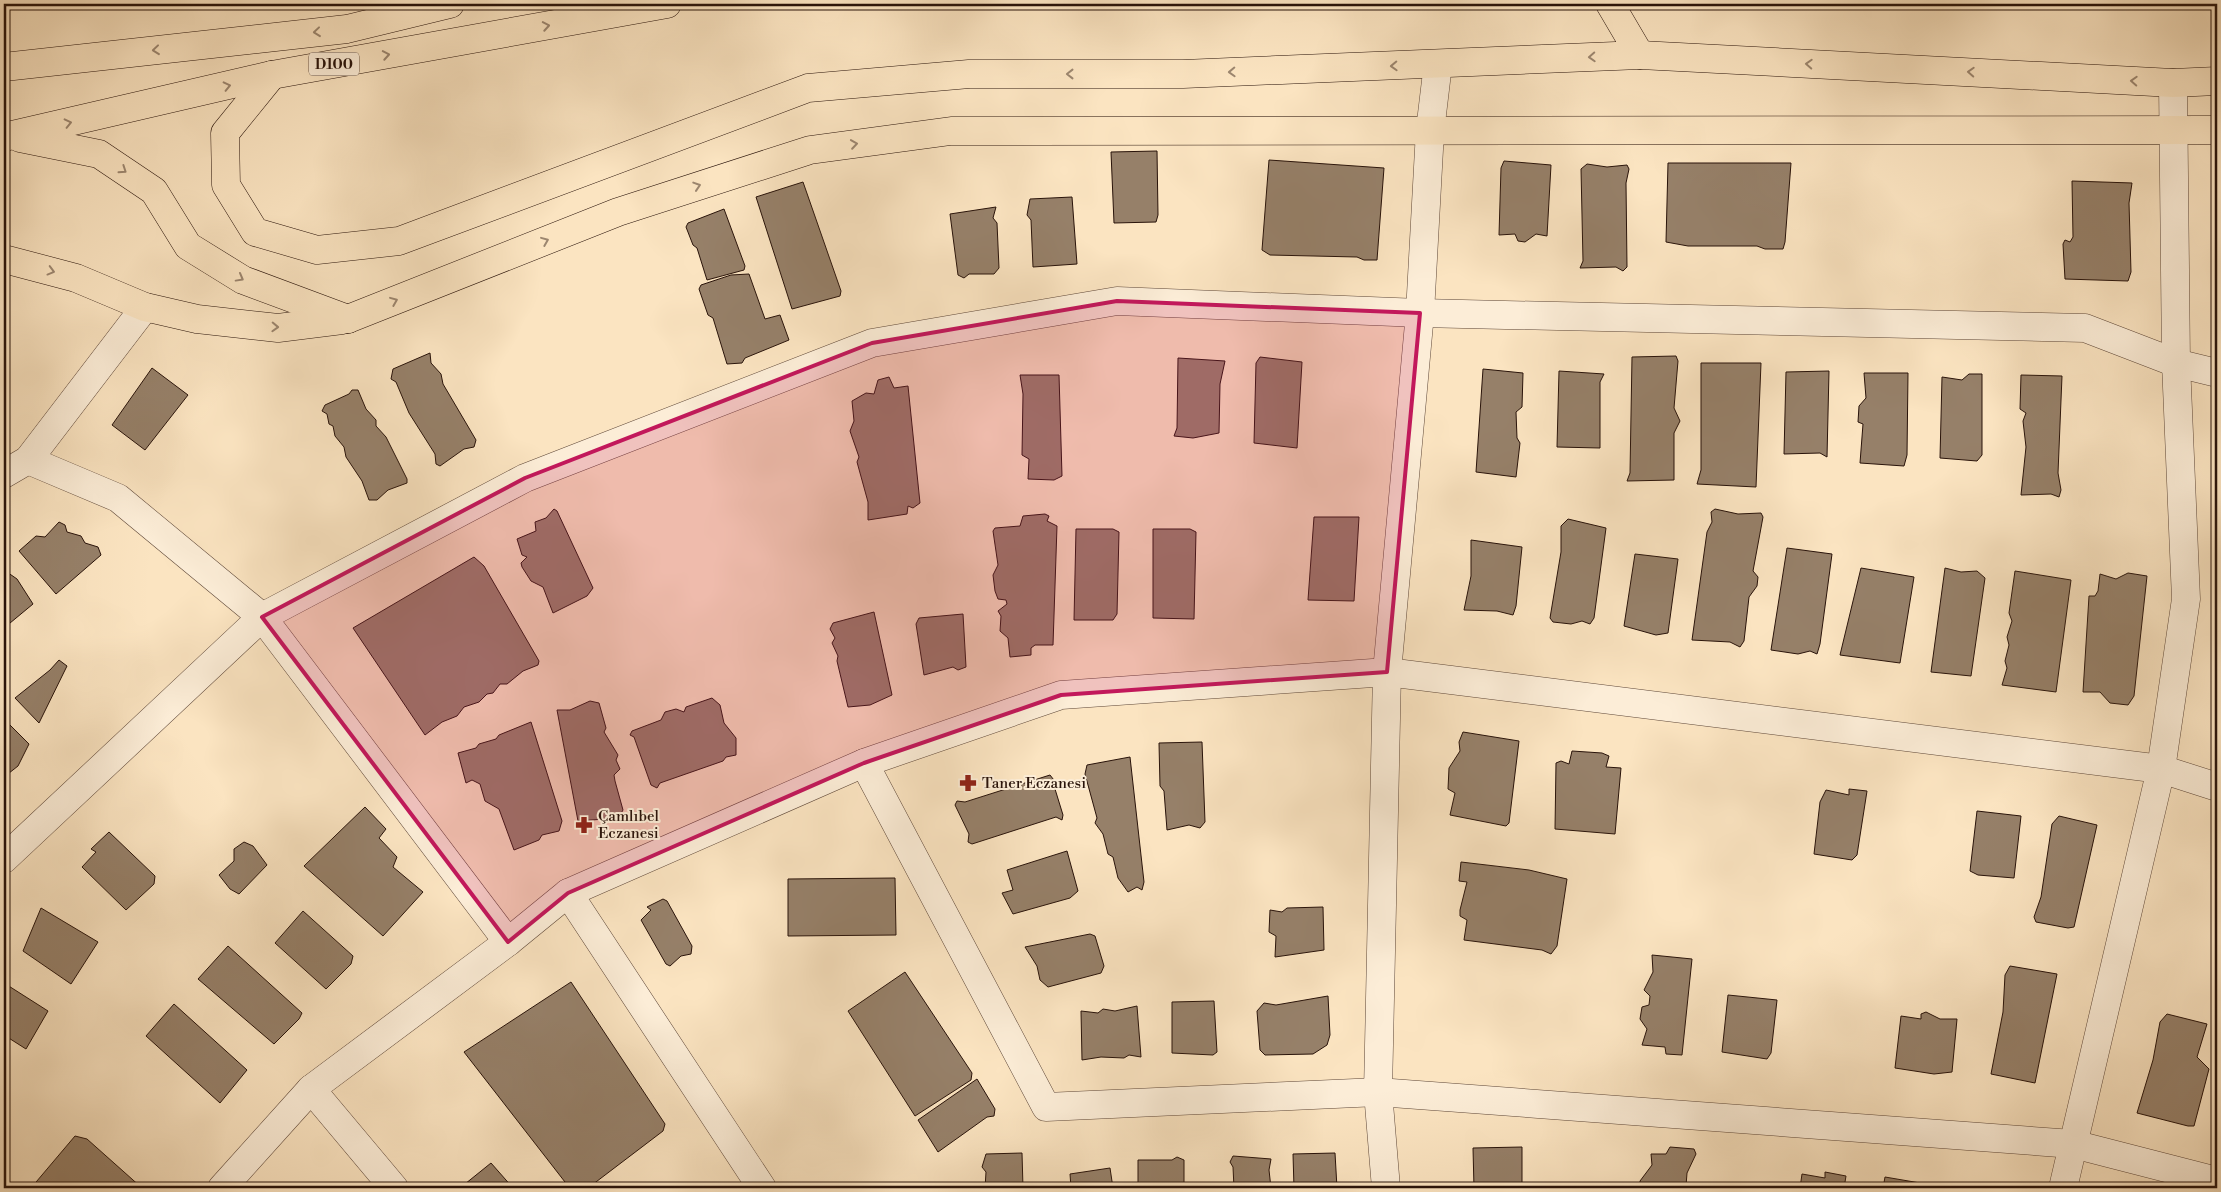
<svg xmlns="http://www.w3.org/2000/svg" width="2221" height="1192" viewBox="0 0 2221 1192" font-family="'Libre Bodoni',serif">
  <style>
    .building { fill: #968069; stroke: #29130a }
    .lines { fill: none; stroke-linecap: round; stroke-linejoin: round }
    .minor-casing { stroke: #5e4738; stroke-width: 29 }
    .major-casing { stroke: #29130a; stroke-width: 29 }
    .highway-casing { stroke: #29130a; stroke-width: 29 }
    .minor { stroke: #fcedd7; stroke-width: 28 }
    .major { stroke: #fbe4c1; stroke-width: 28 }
    .highway { stroke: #fbe4c1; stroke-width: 28 }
    .oneway { stroke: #9c866f }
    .marked { fill: #c2185b; fill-opacity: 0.2; stroke: #c2185b; stroke-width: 4; stroke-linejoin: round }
    .labels { text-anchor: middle; stroke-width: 4; stroke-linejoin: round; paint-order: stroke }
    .shield { fill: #fcedd7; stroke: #685448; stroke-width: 1 }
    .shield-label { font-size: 14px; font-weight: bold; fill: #29130a }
    .poi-label { font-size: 15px; fill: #29130a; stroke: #fcedd7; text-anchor: start }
  </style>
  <rect width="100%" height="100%" fill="#fbe4c1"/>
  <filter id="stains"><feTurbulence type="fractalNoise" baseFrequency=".004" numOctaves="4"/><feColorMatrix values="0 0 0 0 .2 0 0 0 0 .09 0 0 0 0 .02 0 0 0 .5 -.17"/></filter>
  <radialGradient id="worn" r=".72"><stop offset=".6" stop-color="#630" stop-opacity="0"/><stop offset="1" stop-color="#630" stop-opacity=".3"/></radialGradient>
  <g class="building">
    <polygon points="1157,151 1158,215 1156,222 1114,223 1111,152"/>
    <polygon points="1269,160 1384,168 1377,260 1364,260 1357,257 1270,255 1262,250"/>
    <polygon points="1504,161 1551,165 1547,236 1536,234 1525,242 1518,241 1515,234 1499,235 1501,168"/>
    <polygon points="1668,163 1791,163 1785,242 1783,249 1765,249 1757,246 1688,246 1666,242"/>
    <polygon points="1587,164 1607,167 1627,165 1629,169 1626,183 1627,267 1623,271 1616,267 1580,268 1583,261 1581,169"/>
    <polygon points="2072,181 2132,183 2129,203 2131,272 2128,281 2065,279 2063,244 2065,240 2070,242 2073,237"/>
    <polygon points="803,182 841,291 840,296 792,309 756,197"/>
    <polygon points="1072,197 1077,264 1033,267 1031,220 1027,215 1030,199"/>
    <polygon points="996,207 993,218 997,223 999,268 994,274 969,274 964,278 958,275 950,214"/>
    <polygon points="724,209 745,266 744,270 707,280 697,248 693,245 686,227 688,223"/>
    <polygon points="749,274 765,319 780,315 789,340 745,358 742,363 727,364 713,318 708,315 699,289 701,285 731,275"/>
    <polygon points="430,353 431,363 441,374 443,384 476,440 474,447 464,449 440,466 436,464 435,454 409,413 396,382 391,379 393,369"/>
    <polygon points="1676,356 1678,361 1674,408 1680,421 1674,433 1674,480 1627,481 1630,473 1632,357"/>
    <polygon points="1260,357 1302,362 1297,448 1254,443 1256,363"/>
    <polygon points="1178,358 1225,361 1220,384 1219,433 1193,438 1174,436 1177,428"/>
    <polygon points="1701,363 1761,363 1756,487 1697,484 1701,470"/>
    <polygon points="152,368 188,395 145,450 112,425"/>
    <polygon points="1483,369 1523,373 1522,407 1516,412 1517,438 1520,443 1516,477 1476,472"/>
    <polygon points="1559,371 1604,374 1600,382 1600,448 1557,447"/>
    <polygon points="1829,371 1827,457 1820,453 1784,454 1786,372"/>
    <polygon points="1864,373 1908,373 1907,455 1904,466 1860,463 1863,424 1858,422 1859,406 1866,398"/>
    <polygon points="1969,374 1982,374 1982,455 1977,461 1940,458 1942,377 1962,380"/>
    <polygon points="1020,375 1059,375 1062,476 1054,480 1028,479 1029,459 1022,455 1023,394"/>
    <polygon points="2021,375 2062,376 2058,473 2061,490 2059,497 2051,494 2021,495 2026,447 2023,421 2026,413 2020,409"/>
    <polygon points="889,377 894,388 908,386 920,503 913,508 908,506 907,514 868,520 868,502 857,462 859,457 850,431 854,421 852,401 866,393 874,394 878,380"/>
    <polygon points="352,390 358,390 366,409 376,420 376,426 386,437 407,479 407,483 388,490 377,500 369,500 362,481 346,457 344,447 335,436 333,426 329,424 327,414 322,411 325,405 349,394"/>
    <polygon points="554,509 557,511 593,588 587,596 553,613 543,587 531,581 522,567 521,563 527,557 522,555 517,539 536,531 535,522 546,518"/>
    <polygon points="1715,509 1738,514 1761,513 1763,517 1753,571 1758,577 1757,586 1749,597 1744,641 1740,647 1730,642 1692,640 1707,532 1712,522 1711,512"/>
    <polygon points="1045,514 1049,516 1047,521 1057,526 1053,645 1035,645 1031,648 1031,655 1010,657 1008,638 1000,631 1001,616 998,611 1007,604 1006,600 998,599 995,591 993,575 998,565 993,531 995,528 1020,526 1023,516"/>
    <polygon points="1314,517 1359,517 1354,601 1308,600"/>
    <polygon points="1568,519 1606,528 1594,618 1590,624 1582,621 1571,624 1553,622 1550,618 1561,552 1561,526"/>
    <polygon points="59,522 65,525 67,532 81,536 85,543 98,547 101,555 56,594 19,551 36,536 45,537"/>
    <polygon points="1076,529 1113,529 1119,532 1117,614 1113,620 1074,620"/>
    <polygon points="1153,529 1190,529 1196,532 1194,619 1153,618"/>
    <polygon points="1471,540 1522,547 1516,606 1513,615 1497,611 1464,610 1471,576"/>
    <polygon points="1787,548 1832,554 1820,644 1817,654 1810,651 1798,654 1771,650"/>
    <polygon points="1635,554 1678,559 1668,633 1656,635 1624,626"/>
    <polygon points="474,557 484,566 539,661 538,665 523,671 507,684 500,684 493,693 487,694 479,702 464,707 457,716 442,722 425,735 353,628"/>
    <polygon points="1861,568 1914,577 1900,663 1840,655"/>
    <polygon points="1945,568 1961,572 1977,571 1985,578 1971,676 1931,672"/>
    <polygon points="4,570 17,579 33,604 4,628"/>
    <polygon points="2015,571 2071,580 2056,692 2002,685 2007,668 2005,661 2009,645 2007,637 2012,621 2009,613"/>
    <polygon points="2128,573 2147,576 2134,696 2128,705 2110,703 2100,692 2083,692 2089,596 2095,596 2098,591 2100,574 2116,579"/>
    <polygon points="874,612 892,695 870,705 848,707 837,661 838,656 832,643 835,638 830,629 833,623"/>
    <polygon points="963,614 966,667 958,670 953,667 924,675 916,624 919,618"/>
    <polygon points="59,660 67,666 39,723 15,698 50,670"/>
    <polygon points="712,698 720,705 724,723 736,738 736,755 726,757 723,761 660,783 657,788 651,785 634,737 630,735 632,731 661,720 665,712 676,709 684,712 686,707"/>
    <polygon points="590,701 599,703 606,728 604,732 618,755 616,760 620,769 614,775 615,781 623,810 619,817 614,814 605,819 578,821 557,710 570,710"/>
    <polygon points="4,719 29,744 18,766 4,777"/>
    <polygon points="531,722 562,821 559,831 542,835 539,840 514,850 499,809 485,801 480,784 472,780 466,783 458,753 476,748 479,744 496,739 499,735"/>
    <polygon points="1463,732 1519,741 1509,823 1506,826 1450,815 1455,793 1448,789 1449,768 1460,751 1459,742"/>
    <polygon points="1202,742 1205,822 1200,828 1189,825 1167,830 1164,791 1160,786 1159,743"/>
    <polygon points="1572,751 1602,753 1609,756 1606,767 1621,768 1615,834 1555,829 1556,763 1561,761 1569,764"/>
    <polygon points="1130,757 1144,882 1142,890 1137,887 1128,892 1118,878 1113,857 1108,854 1103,834 1095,823 1097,818 1085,774 1087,765"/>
    <polygon points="1050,775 1057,784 1055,789 1063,815 1062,820 1056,817 972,844 968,842 969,834 955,805 957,801 965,802"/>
    <polygon points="1849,789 1867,791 1857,855 1852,860 1814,854 1820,802 1826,790 1849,795"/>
    <polygon points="365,807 386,829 379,838 397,857 393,867 423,892 383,936 304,866"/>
    <polygon points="1977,811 2021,816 2014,878 1978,875 1970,871"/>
    <polygon points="2059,816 2097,825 2074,927 2068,928 2036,922 2034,917 2041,897 2052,824"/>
    <polygon points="109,832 155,876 154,884 126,910 82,867 96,852 91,849"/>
    <polygon points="244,842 253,846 267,865 239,894 230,889 219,875 234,861 234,849"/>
    <polygon points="1067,851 1078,891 1070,898 1013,914 1002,893 1013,890 1007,870"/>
    <polygon points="1461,862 1529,870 1567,879 1557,946 1551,954 1542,950 1464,940 1467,920 1460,916 1460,910 1467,882 1459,881"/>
    <polygon points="895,878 896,935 788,936 788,879"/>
    <polygon points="663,899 667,901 692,946 691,954 681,956 670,966 666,964 641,920 651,910 647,907"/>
    <polygon points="1323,907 1324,950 1275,957 1276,936 1269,932 1270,910 1282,912 1287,908"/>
    <polygon points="41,908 98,942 71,984 23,951"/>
    <polygon points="303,911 353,956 351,964 326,989 275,943"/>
    <polygon points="1090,934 1095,936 1104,966 1101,973 1048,987 1040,980 1037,966 1025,947"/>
    <polygon points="228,946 302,1013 299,1019 274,1044 198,979"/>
    <polygon points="1652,955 1692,959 1682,1055 1666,1054 1665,1047 1642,1045 1647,1029 1640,1019 1642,1007 1649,1005 1650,996 1644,990 1653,972"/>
    <polygon points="2010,966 2057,974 2035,1083 1991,1074 2003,1012 2005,975"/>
    <polygon points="905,972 972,1073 971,1080 915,1116 848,1011"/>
    <polygon points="571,982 665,1124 663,1131 588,1188 571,1188 565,1182 464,1052"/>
    <polygon points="4,983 48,1011 26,1049 4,1035"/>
    <polygon points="1728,995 1777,1000 1771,1053 1767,1059 1722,1052"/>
    <polygon points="1328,996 1330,1035 1327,1045 1313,1054 1265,1055 1260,1050 1257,1011 1264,1003 1276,1005"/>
    <polygon points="1214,1001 1217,1052 1213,1055 1172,1053 1172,1002"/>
    <polygon points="174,1004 247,1070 220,1103 146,1036"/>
    <polygon points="1137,1006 1141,1057 1129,1055 1124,1058 1101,1057 1082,1060 1081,1011 1098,1013 1103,1009 1115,1011"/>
    <polygon points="1926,1012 1940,1019 1957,1019 1952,1072 1934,1074 1895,1068 1901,1016 1921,1019 1921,1014"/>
    <polygon points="2167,1014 2207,1024 2197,1057 2209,1069 2194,1126 2188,1126 2137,1113 2153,1060 2160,1022"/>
    <polygon points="977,1079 995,1109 994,1116 987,1117 938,1152 918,1120"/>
    <polygon points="75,1136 87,1139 142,1188 31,1188"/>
    <polygon points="1522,1147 1522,1188 1474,1188 1473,1148"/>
    <polygon points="1670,1147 1694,1149 1696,1154 1687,1173 1686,1186 1691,1188 1640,1188 1640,1181 1652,1165 1651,1154 1666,1154"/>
    <polygon points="1022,1153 1023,1188 985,1188 986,1172 982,1167 986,1154"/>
    <polygon points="1335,1153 1337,1188 1294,1188 1293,1154"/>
    <polygon points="1233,1156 1271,1159 1269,1170 1271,1188 1234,1188 1233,1167 1230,1162"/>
    <polygon points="1177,1157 1184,1160 1184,1188 1138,1188 1138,1160 1172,1160"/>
    <polygon points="491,1163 513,1188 460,1188"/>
    <polygon points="1110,1168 1113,1188 1071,1188 1070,1174"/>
    <polygon points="1825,1172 1846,1176 1844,1188 1800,1188 1802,1174 1825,1178"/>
    <polygon points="1885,1177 1926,1184 1926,1188 1883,1188"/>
  </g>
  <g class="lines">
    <g class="minor-casing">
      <g id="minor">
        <polyline points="28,460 118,498 262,617 508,942"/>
        <polyline points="4,474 28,460 145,307"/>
        <polyline points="864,763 1046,1107 1378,1092 2073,1144 2217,1181"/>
        <polyline points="4,859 262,617 525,478 872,343 1117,301 1420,313 2085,328 2176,363 2217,373"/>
        <polyline points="568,893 762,1188"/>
        <polyline points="311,1089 394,1188"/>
        <polyline points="222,1188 311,1089 508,942 568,893 864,763 1061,695 1387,672 2161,769 2217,787"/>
        <polyline points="1386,1188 1378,1092 1387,672 1420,313 1430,131 1438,64"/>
        <polyline points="2063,1188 2161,769 2186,599 2176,363 2173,83"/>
      </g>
    </g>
    <g class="major-casing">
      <g id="major">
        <polyline points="1640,55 2173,83 2217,81"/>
        <polyline points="348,319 618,212 810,150 951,131 2217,130"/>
      </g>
    </g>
    <g class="highway-casing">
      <g id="highway">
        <polyline points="4,67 347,29 450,4"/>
        <polyline points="272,75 225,133 226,185 255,232 317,250 399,241 808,88 969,74 1183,74 1640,55 1610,4"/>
        <polyline points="4,137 272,75 667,4"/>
        <polyline points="20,138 99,154 154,191 188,246 243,280 348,319"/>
        <polyline points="4,259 76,278 145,307 197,319 278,328 342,320"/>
      </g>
    </g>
    <use href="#minor" class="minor"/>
    <use href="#major" class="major"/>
    <use href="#highway" class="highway"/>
  </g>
  <defs><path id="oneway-chevron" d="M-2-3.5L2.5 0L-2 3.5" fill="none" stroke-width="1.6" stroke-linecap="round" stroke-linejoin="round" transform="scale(1.25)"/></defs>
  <g class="oneway">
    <use href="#oneway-chevron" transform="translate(546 26) rotate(-10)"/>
    <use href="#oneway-chevron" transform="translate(317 32) rotate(174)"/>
    <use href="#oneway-chevron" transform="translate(156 50) rotate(174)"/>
    <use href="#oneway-chevron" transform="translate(386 55) rotate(-10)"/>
    <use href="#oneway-chevron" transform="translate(1592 57) rotate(177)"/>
    <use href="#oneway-chevron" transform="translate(1809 64) rotate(-177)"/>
    <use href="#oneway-chevron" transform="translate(1394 66) rotate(178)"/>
    <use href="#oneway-chevron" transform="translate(1232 72) rotate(178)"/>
    <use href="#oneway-chevron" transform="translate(1971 72) rotate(-177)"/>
    <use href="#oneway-chevron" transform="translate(1070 74) rotate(-180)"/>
    <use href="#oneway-chevron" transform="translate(2134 81) rotate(-177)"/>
    <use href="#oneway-chevron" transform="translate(227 86) rotate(-13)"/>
    <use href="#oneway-chevron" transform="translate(68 123) rotate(-13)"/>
    <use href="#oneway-chevron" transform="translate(854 144) rotate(-8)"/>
    <use href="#oneway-chevron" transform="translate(123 170) rotate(34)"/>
    <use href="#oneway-chevron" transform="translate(697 186) rotate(-18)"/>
    <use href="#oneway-chevron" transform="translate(545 241) rotate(-22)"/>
    <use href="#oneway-chevron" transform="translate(51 271) rotate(15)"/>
    <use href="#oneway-chevron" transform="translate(240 278) rotate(29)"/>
    <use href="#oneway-chevron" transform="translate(394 301) rotate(-22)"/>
    <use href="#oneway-chevron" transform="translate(275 327) rotate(2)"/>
  </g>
  <path class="marked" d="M1117,301L1420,313L1387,672L1061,695L864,763L568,893L508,942L262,617L525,478L872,343Z"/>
  <defs>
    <g id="pharmacy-bare" transform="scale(1.35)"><path d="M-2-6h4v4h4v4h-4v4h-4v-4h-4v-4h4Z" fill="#8f2418" stroke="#fcedd7" stroke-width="2.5" paint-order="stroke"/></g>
  </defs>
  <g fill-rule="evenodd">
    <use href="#pharmacy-bare" x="968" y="783"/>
    <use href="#pharmacy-bare" x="584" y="825"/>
  </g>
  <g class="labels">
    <rect class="shield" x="309" y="52.5" width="50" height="23" rx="4"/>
    <g class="shield-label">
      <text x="334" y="69">D100</text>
    </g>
    <g class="poi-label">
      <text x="982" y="788">Taner Eczanesi</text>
      <text x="598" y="821">Çamlıbel<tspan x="598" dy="17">Eczanesi</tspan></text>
    </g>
  </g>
  <rect width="2221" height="1192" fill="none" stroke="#fbe4c1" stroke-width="20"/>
  <rect x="5" y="5" width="2211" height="1182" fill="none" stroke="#29130a" stroke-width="2.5"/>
  <rect x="10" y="10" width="2201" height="1172" fill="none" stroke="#29130a"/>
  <rect width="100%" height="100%" filter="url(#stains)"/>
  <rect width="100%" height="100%" fill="url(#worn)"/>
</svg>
